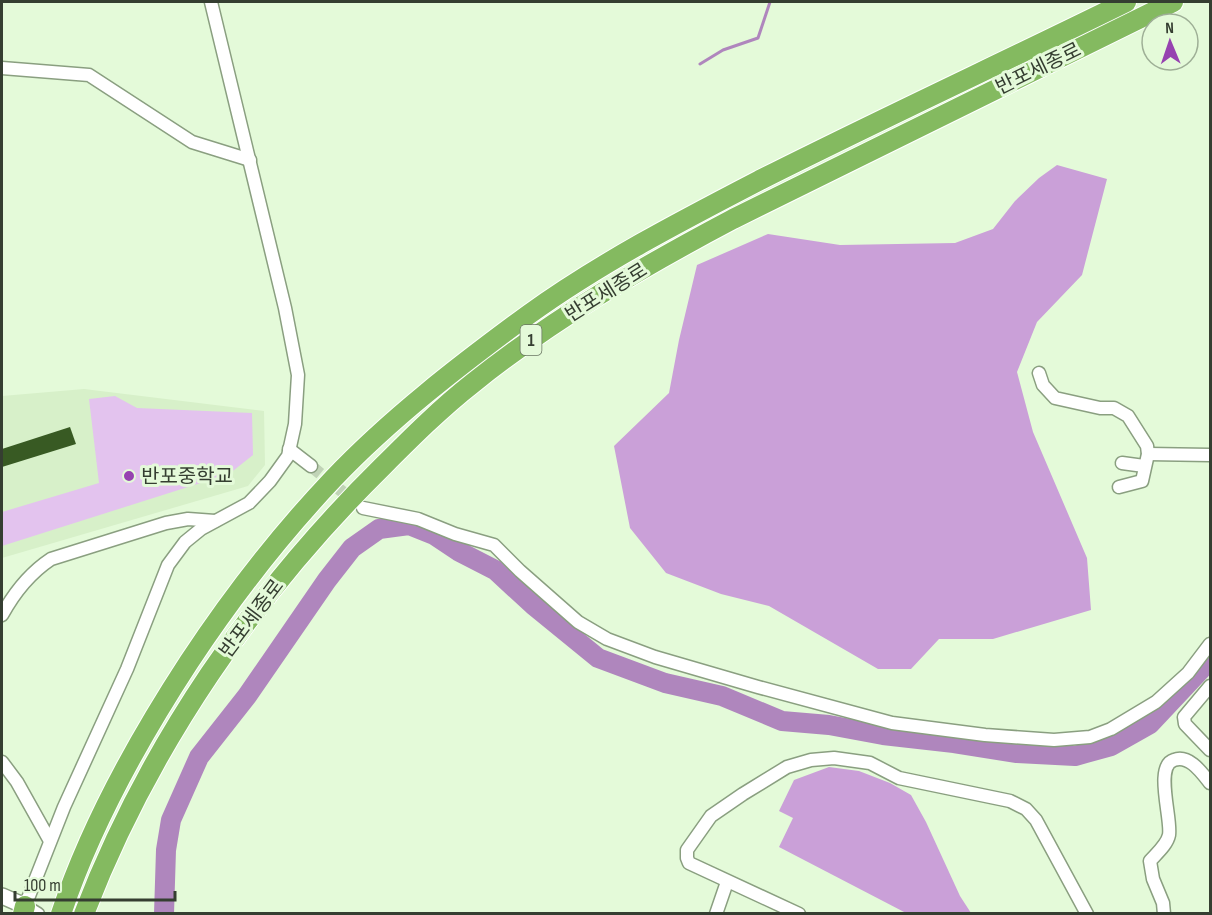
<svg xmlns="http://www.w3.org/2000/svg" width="1212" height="915" viewBox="0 0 1212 915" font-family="'Sofia Sans Condensed','Noto Sans KR',sans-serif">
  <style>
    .built { fill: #d7f0c9 }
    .green { fill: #e3c3ee }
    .forest { fill: #caa0d8 }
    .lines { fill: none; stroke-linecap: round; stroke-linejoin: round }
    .stream { stroke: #af86bd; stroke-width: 3 }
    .river { stroke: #af86bd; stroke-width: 20 }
    .building { fill: #385a23 }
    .minor-tunnel { stroke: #c1d4b7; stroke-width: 12; stroke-dasharray: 12 6; stroke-linecap: butt }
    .minor-casing { stroke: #8a9f80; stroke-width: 15 }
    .tertiary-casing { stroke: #8a9f80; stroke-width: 18 }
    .trunk-casing { stroke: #fff; stroke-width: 22 }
    .minor { stroke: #fff; stroke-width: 12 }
    .tertiary { stroke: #fff; stroke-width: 15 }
    .trunk { stroke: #84ba60; stroke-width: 20 }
    .poi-dot { fill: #9642b0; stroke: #e4fad9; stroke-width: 2 }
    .labels { text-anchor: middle; stroke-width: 6; stroke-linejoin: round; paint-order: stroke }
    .shield { fill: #e4fad9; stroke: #6a7663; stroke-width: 1.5 }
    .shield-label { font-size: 18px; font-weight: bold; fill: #353e31 }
    .street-label { font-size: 20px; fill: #353e31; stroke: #e4fad9 }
    .poi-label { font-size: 20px; fill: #353e31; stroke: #e4fad9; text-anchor: start }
  </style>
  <rect width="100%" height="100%" fill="#e4fad9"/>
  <polygon class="built" points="84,389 264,411 265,465 248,486 2,558 2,396"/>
  <polygon class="green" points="115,396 137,408 252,413 253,455 229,474 2,546 2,512 99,483 89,399"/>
  <g class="forest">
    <polygon points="1057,165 1107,179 1082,275 1037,322 1017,372 1033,432 1087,558 1091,610 993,639 939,639 911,669 878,669 769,606 721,594 666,573 630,528 614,446 669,393 679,340 697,265 768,234 840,245 955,243 993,229 1015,201 1039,178"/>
    <polygon points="829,767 859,771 890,783 911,795 926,822 960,896 971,913 906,913 779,847 793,818 779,811 794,780"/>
  </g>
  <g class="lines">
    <polyline class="stream" points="700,64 723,50 758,38 770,2"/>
    <polyline class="river" points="164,914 166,850 171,820 199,757 247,696 327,580 352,548 379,529 409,525 434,535 458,551 495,570 533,605 598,658 665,683 722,696 782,721 829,725 883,735 954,743 1017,753 1075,756 1111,746 1150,724 1210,660"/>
  </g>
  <polygon class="building" points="70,427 76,444 2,467 2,449"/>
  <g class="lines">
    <polyline class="minor-tunnel" points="311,466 355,502"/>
    <g class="minor-casing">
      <g id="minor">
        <polyline points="2,68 89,75 192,142 250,160"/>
        <polyline points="1039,373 1043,385 1055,398 1100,408 1114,408 1128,416 1147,446 1148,454 1142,481 1119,487"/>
        <polyline points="289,449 311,466"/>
        <polyline points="1148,454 1210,455"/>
        <polyline points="1122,463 1144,466"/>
        <polyline points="363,508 418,519 455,534 494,545 520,571 578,622 607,639 655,657 758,687 892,723 985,735 1054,740 1090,737 1111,729 1156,702 1188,673 1210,644"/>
        <path d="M2,615C14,593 30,573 51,559L166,523L188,519L215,521"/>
        <polyline points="1210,686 1184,717 1185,724 1210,750"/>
        <polyline points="2,762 17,782 50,841"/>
        <polyline points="25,906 38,914"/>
        <polyline points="21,911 25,906 64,807 127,669 168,565 185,542 201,529 249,503 270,481 288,456 295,424 298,375 285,308 211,2"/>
        <polyline points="716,914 727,882"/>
        <polyline points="799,914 689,863 687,858 687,850 711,816 743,794 787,767 811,760 834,758 870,763 899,778 1010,801 1026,809 1036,820 1087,914"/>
        <path d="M1164,914L1163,903L1153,879L1150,861C1156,854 1167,845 1169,835C1172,819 1154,766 1174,760C1189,754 1202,773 1210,783"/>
      </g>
    </g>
    <g class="tertiary-casing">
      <polyline id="tertiary" points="2,896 25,906"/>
    </g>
    <g class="trunk-casing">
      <g id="trunk">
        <polyline points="23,914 25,906"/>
        <path d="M61,914C91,824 138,740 189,662C232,597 280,535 333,479C391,418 460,365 528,315C600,263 681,221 760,180C881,119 1004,62 1126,2"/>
        <path d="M84,914C149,745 255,592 383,466C412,437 441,408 473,383C553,319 642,267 733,219L1173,2"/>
      </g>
    </g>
    <use href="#minor" class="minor"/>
    <use href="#tertiary" class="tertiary"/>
    <use href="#trunk" class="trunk"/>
  </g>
  <circle class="poi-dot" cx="129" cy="476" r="6"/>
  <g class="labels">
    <rect class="shield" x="520.5" y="325" width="21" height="30" rx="4.5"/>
    <g class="shield-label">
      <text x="531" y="346">1</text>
    </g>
    <g class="street-label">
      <text transform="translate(1038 68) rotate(-26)" y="7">반포세종로</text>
      <text transform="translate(606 292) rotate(-32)" y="7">반포세종로</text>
      <text transform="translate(251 618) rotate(-53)" y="7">반포세종로</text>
    </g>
    <g class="poi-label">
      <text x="141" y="483">반포중학교</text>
    </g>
  </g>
  <rect width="1212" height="915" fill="none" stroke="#353e31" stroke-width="6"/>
  <g transform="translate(1170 42) rotate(358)"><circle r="28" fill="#e4fad9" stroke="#9eaf96" stroke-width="1.5"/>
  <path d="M0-4.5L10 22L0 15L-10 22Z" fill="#9642b0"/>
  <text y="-9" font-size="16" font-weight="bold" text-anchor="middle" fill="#353e31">N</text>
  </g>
  <path d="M15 891v9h160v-9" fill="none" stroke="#353e31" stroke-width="3"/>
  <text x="24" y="891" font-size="18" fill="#353e31" stroke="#e4fad9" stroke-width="4.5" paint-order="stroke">100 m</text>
</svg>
